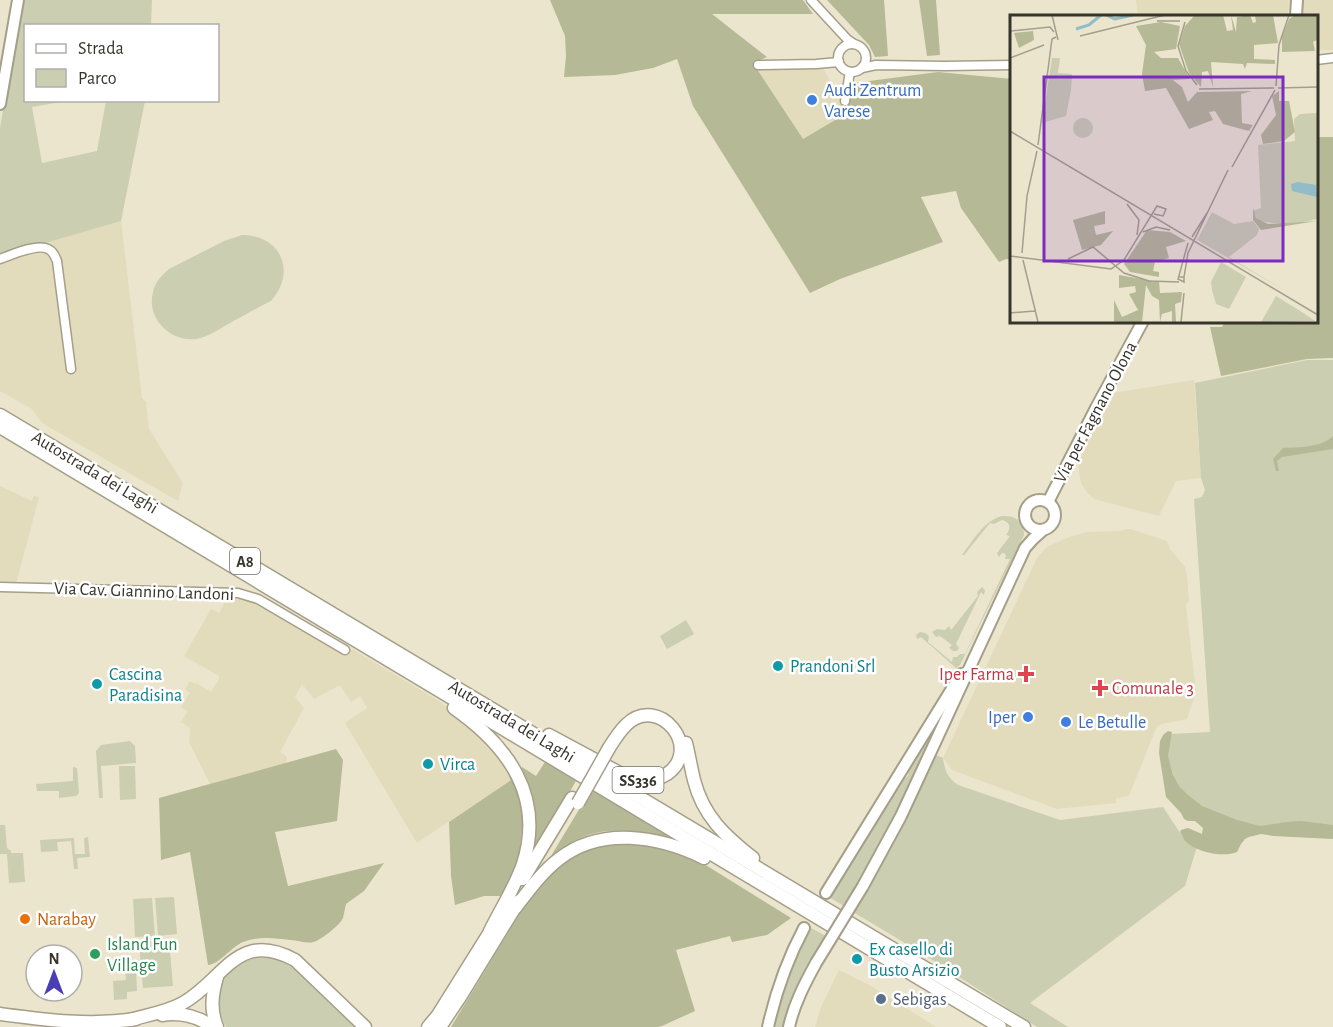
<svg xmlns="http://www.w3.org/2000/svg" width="1333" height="1027" viewBox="0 0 1333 1027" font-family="'Alegreya Sans',sans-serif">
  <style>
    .built { fill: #e2dbbc }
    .green { fill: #cbceb0 }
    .forest { fill: #b6b996 }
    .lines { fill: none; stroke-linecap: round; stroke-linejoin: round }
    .minor-casing { stroke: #a59f89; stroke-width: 11 }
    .major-casing { stroke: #a59f89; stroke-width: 14 }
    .highway-casing { stroke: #a59f89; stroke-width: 15 }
    .minor { stroke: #fff; stroke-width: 8 }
    .major { stroke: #fff; stroke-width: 10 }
    .highway { stroke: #fff; stroke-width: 12 }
    .major-bridge-casing { stroke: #a59f89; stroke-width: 14; stroke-linecap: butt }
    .highway-bridge-casing { stroke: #a59f89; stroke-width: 15; stroke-linecap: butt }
    .major-bridge { stroke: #fff; stroke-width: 10 }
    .highway-bridge { stroke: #fff; stroke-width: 12 }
    .shop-dot { fill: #3f7fe0; stroke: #fff; stroke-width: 2 }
    .culture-dot { fill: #0f9aa8; stroke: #fff; stroke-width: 2 }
    .health-dot { fill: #e0444e; stroke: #fff; stroke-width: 2 }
    .food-dot { fill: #e8710a; stroke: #fff; stroke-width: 2 }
    .leisure-dot { fill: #2e9e5b; stroke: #fff; stroke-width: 2 }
    .service-dot { fill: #5c6f8a; stroke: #fff; stroke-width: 2 }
    .labels { text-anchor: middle; stroke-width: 5; stroke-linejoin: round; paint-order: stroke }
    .shield { fill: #fff; stroke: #72716b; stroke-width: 1.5 }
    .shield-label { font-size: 16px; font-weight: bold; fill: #36342b }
    .shop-label { font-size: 18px; fill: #366cbe; stroke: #fff; text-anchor: start }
    .street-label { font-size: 18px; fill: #36342b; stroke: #fff }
    .culture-label { font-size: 18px; fill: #0d838f; stroke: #fff; text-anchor: start }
    .health-label { font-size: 18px; fill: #be3a42; stroke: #fff; text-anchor: end }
    .food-label { font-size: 18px; fill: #c56008; stroke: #fff; text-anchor: start }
    .leisure-label { font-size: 18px; fill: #27864d; stroke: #fff; text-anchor: start }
    .service-label { font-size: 18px; fill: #4e5e75; stroke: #fff; text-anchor: start }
    .inset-river { fill: none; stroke: #92bdc8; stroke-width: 3 }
    .inset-road { fill: none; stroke: #a39e8d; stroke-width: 1.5 }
    .view { fill: #7b2cbf; fill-opacity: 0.15; stroke: #7b2cbf; stroke-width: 3 }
    .inset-edge { fill: none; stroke: #36342b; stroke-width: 3 }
  </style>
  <rect width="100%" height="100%" fill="#ebe5ce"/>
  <g class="built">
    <polygon points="1136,0 1289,0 1288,16 1138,16"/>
    <polygon points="1303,0 1333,0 1333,50 1317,50 1316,16 1302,16"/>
    <polygon points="820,63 846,108 847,113 803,140 755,66"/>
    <polygon points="121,221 142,398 146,402 149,429 183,483 178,501 42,423 32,409 0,391 0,262 42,250 48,241"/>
    <polygon points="1194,380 1201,478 1176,481 1159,516 1094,499 1086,491 1081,483 1079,472 1079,461 1112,393"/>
    <polygon points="0,486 32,501 34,496 39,497 16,584 0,584"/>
    <polygon points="1126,529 1131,529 1167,541 1170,549 1185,567 1187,576 1189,601 1186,605 1196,692 1187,719 1161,724 1157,726 1129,796 1116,798 1116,803 1057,809 952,770 943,758 1037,558 1047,547 1069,537 1087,532 1120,531"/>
    <polygon points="229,595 247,598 345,656 352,649 439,701 479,731 514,778 417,843 345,723 367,708 360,696 351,702 340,685 314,699 302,684 295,697 304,708 280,752 287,757 286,763 210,784 189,742 190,728 181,722 188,711 181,707 190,693 185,689 190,681 195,684 196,683 211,692 219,679 219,676 184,656 211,609 219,613"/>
    <polygon points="839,970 871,986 936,1027 815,1027 821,1007"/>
  </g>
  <g class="green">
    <polygon points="22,0 152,0 151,25 26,26 26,100 67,101 32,107 42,163 97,151 106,101 145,101 121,221 0,256 0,128"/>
    <path d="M242,235C281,235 297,272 271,301C257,308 243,316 230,323C219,329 208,337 196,339C170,342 146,318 153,292C155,282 162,275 169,269L224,241Z"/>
    <polygon points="1307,360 1333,360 1333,827 1263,828 1201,813 1175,781 1164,745 1170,734 1210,732 1194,499 1202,497 1205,490 1201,478 1195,383"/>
    <path d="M1002,516C1015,515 1024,521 1024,535L960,665L956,668L921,637L917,639L916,635L920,632L925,633L929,636L928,642L952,662L953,657H957L960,654H965L1010,559H1005L1006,555L1004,553H1002L999,557L997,553L1010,536L1006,535C1011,529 1011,522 1002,520L994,524L990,523L964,555H962C973,541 983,521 1002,516Z"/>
    <polygon points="982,587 985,590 984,595 981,592 956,644 959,648 957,651 953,651 949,648 952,645 940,636 936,637 932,632 937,629 945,630 949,626 951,630 978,596 977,592"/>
    <polygon points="686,620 694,634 667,649 660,636"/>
    <polygon points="952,695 896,819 844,906 827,896 895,785 908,776 911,759"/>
    <polygon points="130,741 135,746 136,763 101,766 103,798 99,798 96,751 101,745"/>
    <path d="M936,755L943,758C945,771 947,777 958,785L1060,820L1163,807L1186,842L1197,848L1195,853L1185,886L1030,1003L1068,1027H1037L920,952L853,912L896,838Z"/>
    <polygon points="119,766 135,766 136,799 120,800"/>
    <polygon points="73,767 77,768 79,793 76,796 59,798 59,791 37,791 36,784 73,781"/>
    <polygon points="0,825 5,825 7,848 11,851 11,853 23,853 25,882 9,883 7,854 0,854"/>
    <polygon points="88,837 90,857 77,858 78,869 74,869 71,841 57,842 58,851 41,852 40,840 74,838 75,854 85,854 84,838"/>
    <polygon points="174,897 177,934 158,936 155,898"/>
    <polygon points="152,898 155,936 135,937 133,899"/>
    <polygon points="809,927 826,936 808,968 785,1027 775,1027 775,1011 798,946"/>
    <polygon points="169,939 173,986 143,988 139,942"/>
    <path d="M255,958H277L288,964L355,1027H226C218,1012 219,1000 222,984C223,980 223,978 226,975C233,966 244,961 255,958Z"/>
    <polygon points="125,970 136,970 137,991 127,992 127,999 114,1000 113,981 126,980"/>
  </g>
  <g class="forest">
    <polygon points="550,0 803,0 813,14 712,14 767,57 753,63 803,139 847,113 846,108 854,83 938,72 1012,79 1012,260 1006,259 999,262 961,208 956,191 921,197 943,242 840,279 810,293 693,106 677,59 653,68 615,75 564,77 566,56 565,36"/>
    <polygon points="827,0 884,0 888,56 875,57 869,45"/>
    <polygon points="919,0 936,0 940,55 927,56"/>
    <polygon points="1317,137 1333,137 1333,358 1307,359 1221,376 1210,327 1222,327 1225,321 1316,321"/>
    <path d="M1333,436V449L1282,457L1277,461L1279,471H1276L1273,459L1283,448C1299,447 1321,448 1333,436Z"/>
    <path d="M1168,731L1172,732L1168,756L1173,775L1179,786L1188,795L1202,806L1237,820L1260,826L1287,822L1301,821L1333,825V839L1273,836L1261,834L1249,837L1245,839L1241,844L1237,852C1223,858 1196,852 1185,841C1183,838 1182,835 1180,832L1181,830L1188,828L1202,834L1203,828L1195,821H1188L1184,819L1181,813L1166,797L1159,753L1160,741L1163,735Z"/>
    <path d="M336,749L343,760L337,821L275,832L288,886L384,863L364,891L346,904C345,908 344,914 343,918C339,926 322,939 314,942C306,944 298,940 290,940C275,938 258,936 243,942C231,947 220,964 208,965L190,852L161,860L159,798Z"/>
    <polygon points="545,762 577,779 527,868 521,776 522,767 536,776"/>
    <polygon points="514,778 523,820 519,857 503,896 484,896 455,905 451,876 449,822"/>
    <path d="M592,788L623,809L673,838C646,832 615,826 588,835C574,840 563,848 551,856Z"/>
    <polygon points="608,842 655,845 681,854 704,864 791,918 767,935 732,942 730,936 676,950 695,1011 662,1026 657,1027 451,1027 532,893 551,872 573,854"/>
  </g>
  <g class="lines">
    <g class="minor-casing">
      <g id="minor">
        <polyline points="811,0 847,39 854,44"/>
        <circle cx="852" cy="58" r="14"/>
        <polyline points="1316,60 1333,58"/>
        <polyline points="758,65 816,64 839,62"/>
        <polyline points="862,68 876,65 945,66 1012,65"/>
        <polyline points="845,101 850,72"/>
        <path d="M0,259C11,255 38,243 48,249C53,251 55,256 57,261L71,369"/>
        <polyline points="0,587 238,593 258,599 345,650"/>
      </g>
    </g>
    <g class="major-casing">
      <g id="major">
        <polyline points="1296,16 1297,0"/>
        <polyline points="0,104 18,0"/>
        <circle cx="1040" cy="515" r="15"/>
        <polyline points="1048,502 1096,408 1143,321"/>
        <polyline points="863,886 901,816 1025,548 1033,539 1043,530"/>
        <polyline points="826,893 961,674"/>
        <path d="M768,1027C776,991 787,960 804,928"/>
        <path d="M789,1027C794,1004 805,983 816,963"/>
      </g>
    </g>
    <g class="highway-casing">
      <g id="highway">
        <polyline points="0,415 1024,1027"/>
        <polyline points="0,427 1000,1027"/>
        <path d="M454,708C507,745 545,796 523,864C515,887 501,909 490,931"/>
        <path d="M549,735L627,777C641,781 653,783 667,774C704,748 658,693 626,725C619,732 614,740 609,748"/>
        <path d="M686,743C689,755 691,768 694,780C703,816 725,836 753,858"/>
        <polyline points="523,879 572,798"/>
        <path d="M516,907C529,890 542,872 559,859C601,826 659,836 704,858"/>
        <path d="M0,1014C46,1020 90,1026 136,1019"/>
        <path d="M162,1015C181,1012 197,1016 213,1027"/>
        <path d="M130,1020C147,1015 167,1012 183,1003C225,979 237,929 295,960L365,1027"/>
        <path d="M217,1027C210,1009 212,995 217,977"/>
        <polyline points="428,1027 438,1015 495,924"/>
        <polyline points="440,1027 460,997 519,901"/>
      </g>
    </g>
    <use href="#minor" class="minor"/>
    <use href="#major" class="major"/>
    <use href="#highway" class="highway"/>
    <g class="major-bridge-casing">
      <polyline id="major-bridge" points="816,963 863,886"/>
    </g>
    <g class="highway-bridge-casing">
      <polyline id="highway-bridge" points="578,803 609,748"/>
    </g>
    <use href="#major-bridge" class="major-bridge"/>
    <use href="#highway-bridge" class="highway-bridge"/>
  </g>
  <g class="shop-dot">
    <circle cx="812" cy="100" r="6"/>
    <circle cx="1028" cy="717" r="6"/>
    <circle cx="1066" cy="722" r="6"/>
  </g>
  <g class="culture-dot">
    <circle cx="778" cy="666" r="6"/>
    <circle cx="97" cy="684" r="6"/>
    <circle cx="428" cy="764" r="6"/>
    <circle cx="857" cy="959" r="6"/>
  </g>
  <g class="health-dot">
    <path d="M1023 665h6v6h6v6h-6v6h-6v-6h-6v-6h6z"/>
    <path d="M1097 679h6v6h6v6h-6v6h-6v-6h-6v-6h6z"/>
  </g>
  <circle class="food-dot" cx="25" cy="919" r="6"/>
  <circle class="leisure-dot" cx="95" cy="954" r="6"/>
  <circle class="service-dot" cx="881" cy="999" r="6"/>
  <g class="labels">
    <g class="shield">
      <rect x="230" y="548" width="30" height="26" rx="4.5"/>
      <rect x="612.5" y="767" width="51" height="26" rx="4.5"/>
    </g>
    <g class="shield-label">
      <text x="245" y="567">A8</text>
      <text x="638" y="786">SS336</text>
    </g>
    <g class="shop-label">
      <text x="824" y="96">Audi Zentrum<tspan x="824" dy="21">Varese</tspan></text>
      <text x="1016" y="723" text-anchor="end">Iper</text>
      <text x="1078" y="728">Le Betulle</text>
    </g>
    <g class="street-label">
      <text transform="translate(1095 412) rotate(-62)" y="6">Via per Fagnano Olona</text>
      <text transform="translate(95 472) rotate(31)" y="6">Autostrada dei Laghi</text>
      <text transform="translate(144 591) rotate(2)" y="6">Via Cav. Giannino Landoni</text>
      <text transform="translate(512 721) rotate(31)" y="6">Autostrada dei Laghi</text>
    </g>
    <g class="culture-label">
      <text x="790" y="672">Prandoni Srl</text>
      <text x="109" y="680">Cascina<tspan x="109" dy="21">Paradisina</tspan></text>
      <text x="440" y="770">Virca</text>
      <text x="869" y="955">Ex casello di<tspan x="869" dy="21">Busto Arsizio</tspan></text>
    </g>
    <g class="health-label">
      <text x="1014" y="680">Iper Farma</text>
      <text x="1112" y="694" text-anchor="start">Comunale 3</text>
    </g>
    <g class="food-label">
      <text x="37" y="925">Narabay</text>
    </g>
    <g class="leisure-label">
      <text x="107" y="950">Island Fun<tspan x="107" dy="21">Village</tspan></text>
    </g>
    <g class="service-label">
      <text x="893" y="1005">Sebigas</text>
    </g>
  </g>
  <g transform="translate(1010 15)">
    <rect width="308" height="308" fill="#ebe5ce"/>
    <path d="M42,43H50L48,58L62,59L61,75L56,101L32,108ZM307,98V204L279,210L248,206L243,196L251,193L248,130L285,126L284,104L290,99ZM63 113a10 10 0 1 1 20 0a10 10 0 1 1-20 0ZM202,197L224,209L243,206L249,214L247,220L219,242L274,275L187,225ZM211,247L236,262L219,294L206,289L202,275L201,267ZM266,281L295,299L305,306L251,307Z" fill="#cbceb0"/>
    <path d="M185,0H213L217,16L223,15L221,0L226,17L227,2L240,0L243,8L246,7L245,0H263L268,28L244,30V44L265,45V49L237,48L235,54L233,49L201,47L203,72L198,56L192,57L191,72L179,58L169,29L175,11ZM285,0H307V25L303,27L305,36L272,37V22L279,4ZM151,7L170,11L166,34L144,37L151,43H168L180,64L163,65L172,72L178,87L187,77L242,76L231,79L232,108L243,110L239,116L213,109L205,96L199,97L203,105L179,114L156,73L135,76L132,59L136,30L126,11ZM23,16L24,25L9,33L4,18ZM269,76V86H279L285,117L274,126L253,129L251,120L266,100L262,81ZM243,193L246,203L258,209L307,206L251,215L243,205ZM95,196V209L84,211L86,220L103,216L91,230L72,235L63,205ZM137,215L160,217L176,226L156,232L159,243L145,247L143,256L149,257V262L120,257L114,249ZM109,260L149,267L150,278L172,277L171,287L165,289L166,307H162V296L152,299L150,307L149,285L142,281L136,270L132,307H104V285L112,302L128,295L119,279L126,277L125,271L109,273Z" fill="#b6b996"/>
    <path d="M288,167L306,170L307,182L282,176L281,169Z" fill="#92bdc8"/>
    <path class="inset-river" d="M96,0L105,4L123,0M66,14L79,10L91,0"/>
    <path class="inset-road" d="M42,0L48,25M147,6H170M175,7L168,31L176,56L187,70M0,16L40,12L44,17M70,21L155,0M0,43L34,30M266,71L269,30L279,0M268,73L308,72M189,74L264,73M0,116L308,300M28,130L42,24L46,22M222,152L265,75M117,189L129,205L127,220M133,217L146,212L160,215M182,222L197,198M12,238L17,181L27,136M0,241L101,254L114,245L147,191L156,194L153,201L144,199M58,244L83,232L114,258L139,266L169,267M13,245L28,307M169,262H174V267L168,264L178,228M174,262L178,238L218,155M0,298L25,296M171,307L174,278"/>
    <path class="view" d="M34,62H273V246H34Z"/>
    <rect width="308" height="308" class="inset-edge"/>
  </g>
  <rect x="24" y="24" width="195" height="78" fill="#ffffff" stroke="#afaeaa" stroke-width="1.5"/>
  <rect x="36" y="44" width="30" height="9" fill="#ffffff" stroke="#afaeaa" stroke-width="1.5"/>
  <text x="78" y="54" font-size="18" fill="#36342b">Strada</text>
  <rect x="36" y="69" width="30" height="18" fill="#cbceb0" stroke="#afaeaa" stroke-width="1.5"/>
  <text x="78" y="84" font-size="18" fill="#36342b">Parco</text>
  <g transform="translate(54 973)"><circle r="28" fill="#ffffff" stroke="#afaeaa" stroke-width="1.5"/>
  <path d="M0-4.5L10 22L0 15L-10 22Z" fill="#4b3eb5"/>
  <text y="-9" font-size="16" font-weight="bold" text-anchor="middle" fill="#36342b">N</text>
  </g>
</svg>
